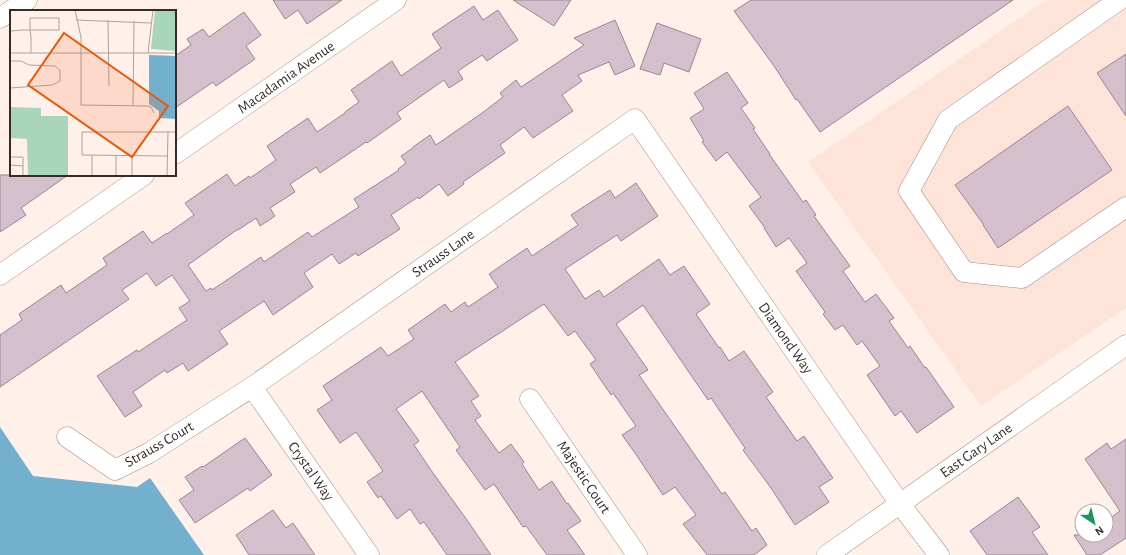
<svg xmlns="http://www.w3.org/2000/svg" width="1126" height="555" viewBox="0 0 1126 555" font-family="'Alegreya Sans',sans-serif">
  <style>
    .built { fill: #fee4d8 }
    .water { fill: #72b0cd }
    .building { fill: #d6bfcc; stroke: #9a8591 }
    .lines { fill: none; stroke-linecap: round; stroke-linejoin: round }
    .minor-casing { stroke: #a48e83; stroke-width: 21 }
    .minor { stroke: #fff; stroke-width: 20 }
    .labels { text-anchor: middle; stroke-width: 3.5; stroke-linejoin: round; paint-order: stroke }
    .street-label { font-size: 15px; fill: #352c28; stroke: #fff }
    .inset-road { fill: none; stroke: #aea29c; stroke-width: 1 }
    .view { fill: #e8590c; fill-opacity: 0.15; stroke: #e8590c; stroke-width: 2 }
    .inset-edge { fill: none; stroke: #352c28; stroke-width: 2 }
  </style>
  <rect width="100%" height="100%" fill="#fff0e9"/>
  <polygon class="built" points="1046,0 1126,0 1126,308 981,406 808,162"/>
  <polygon class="water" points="0,427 33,476 137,487 150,478 204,555 0,555"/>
  <g class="building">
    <polygon points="273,0 342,0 307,24 298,10 285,19"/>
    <polygon points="513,0 571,0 554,26"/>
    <polygon points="751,0 1013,0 820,132 797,99 796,100 774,66 734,11"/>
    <polygon points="474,6 483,20 498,10 518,40 487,61 482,55 458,71 463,79 449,88 444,80 397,113 401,119 367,143 366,142 320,173 316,167 290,184 295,192 270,208 275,216 260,226 256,218 238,230 238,229 188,265 206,291 211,288 212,290 261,257 264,262 308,232 312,237 359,207 354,199 399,170 398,169 406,163 401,156 413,148 413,147 430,135 436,145 482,113 503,97 500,93 516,80 521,87 584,45 574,38 615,20 635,66 615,75 609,62 578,75 582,81 562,95 573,111 533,138 524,127 500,145 505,153 463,182 464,184 448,196 439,184 419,199 418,197 391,215 400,229 358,256 356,253 339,264 332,254 304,273 313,287 273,315 264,301 219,331 228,344 188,371 183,363 167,373 165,370 133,392 142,406 125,417 97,376 137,350 138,352 187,320 179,308 190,301 172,275 156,286 147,273 122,290 129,299 0,387 0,335 22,320 19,314 61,285 66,293 107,265 103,258 143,231 152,243 167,233 167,234 194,215 185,203 227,174 235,186 249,176 250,178 276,160 267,146 308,118 317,132 345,113 345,112 359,102 351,90 392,61 401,76 441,48 432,34"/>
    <polygon points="244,12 261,35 246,46 255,59 216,86 213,82 175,108 175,56 191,45 187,39 203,29 209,37"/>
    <polygon points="657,23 701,39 689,72 664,63 660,75 640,69"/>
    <polygon points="1126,54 1126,116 1097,73"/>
    <polygon points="727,72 748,103 741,108 755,128 753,129 770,154 769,154 803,202 806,200 816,215 814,216 850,266 843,271 865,302 876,294 894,318 889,321 908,348 910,346 925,368 926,367 954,407 917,433 901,411 895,416 867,375 880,366 862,341 857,345 843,325 835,330 823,314 825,312 796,271 807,263 789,238 776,247 764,228 765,228 749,206 761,197 727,152 716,161 702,142 704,141 690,118 704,109 694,93"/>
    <polygon points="1068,106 1112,170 998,248 983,225 984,225 955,185"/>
    <polygon points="0,175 68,175 21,208 26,215 0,232"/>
    <polygon points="636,183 658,216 621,241 617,235 565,269 585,299 599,290 604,297 659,259 670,275 684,266 710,304 696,314 719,348 720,347 729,361 744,351 773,392 766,397 797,441 804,436 833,478 819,487 829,502 795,525 771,488 743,450 745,448 711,398 708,400 643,305 616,324 648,370 639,375 722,494 725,492 752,531 756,528 767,545 754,555 707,555 683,524 696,515 675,487 663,495 635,453 622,435 636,426 613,393 611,395 590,364 596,360 575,331 568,336 544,304 455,362 479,396 471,401 481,416 475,420 499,453 511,444 524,462 522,464 539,490 552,481 567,504 568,503 581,521 567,530 585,555 547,555 526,526 523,527 494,484 485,490 456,450 460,447 422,391 396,409 419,441 414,445 433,473 467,520 491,555 447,555 424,522 420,524 410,509 397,519 381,496 378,498 367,482 383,471 356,432 340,443 317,410 332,400 323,386 381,347 388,356 414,339 408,330 445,304 451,312 465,302 468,307 498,287 489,274 527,248 532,256 578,225 571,215 610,190 615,198"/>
    <polygon points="245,438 272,475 250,491 248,488 195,523 179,500 194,490 185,477 202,466 203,467"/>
    <polygon points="1126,439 1126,538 1100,555 1087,555 1074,535 1106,535 1106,521 1120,511 1085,459 1107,443 1111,449"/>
    <polygon points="1018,497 1040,527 1032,532 1048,555 987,555 970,531"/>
    <polygon points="273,510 286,528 293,523 315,555 249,555 236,535"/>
  </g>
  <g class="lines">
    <g class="minor-casing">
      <g id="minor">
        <polyline points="1119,0 948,120 909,191 964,272 1022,278 1126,207"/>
        <polyline points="0,18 27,0"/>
        <polyline points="175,154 396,0"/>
        <polyline points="0,275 144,175"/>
        <polyline points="252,387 369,555"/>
        <polyline points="530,399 637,555"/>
        <polyline points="67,437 115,470 149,453 252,387 635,119 900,504 939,555"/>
        <polyline points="827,555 1126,345"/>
      </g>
    </g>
    <use href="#minor" class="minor"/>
  </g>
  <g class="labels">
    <g class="street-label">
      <text transform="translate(286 77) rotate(-35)" y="5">Macadamia Avenue</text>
      <text transform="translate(443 253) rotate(-35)" y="5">Strauss Lane</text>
      <text transform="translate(786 338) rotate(55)" y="5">Diamond Way</text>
      <text transform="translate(159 444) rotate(-30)" y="5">Strauss Court</text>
      <text transform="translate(976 450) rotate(-35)" y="5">East Gary Lane</text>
      <text transform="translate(311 471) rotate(55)" y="5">Crystal Way</text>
      <text transform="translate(584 477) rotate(56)" y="5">Majestic Court</text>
    </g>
  </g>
  <g transform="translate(10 10)">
    <rect width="166" height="166" fill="#fff0e9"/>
    <path d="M145,0H166V41L141,39ZM0,97L31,98V106H58V166H18L17,129L0,128Z" fill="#a9d5bc"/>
    <path d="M139,45L166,46V109L149,108V101L139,94Z" fill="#72b0cd"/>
    <path class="inset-road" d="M65,0L71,27V95L137,96L141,97L144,103M66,10L141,13M98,10L99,76M0,21L13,20H49V8H20V20L21,27V43M0,43H166M138,43L143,0M0,51H11L19,55L45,56L50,60V71L42,75L0,78M123,95L124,11M158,146L72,145V122H166M0,147H13V166M0,155L13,156M82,166V145M106,166V145M122,166V146M157,166L158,122"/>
    <path class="view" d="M54,23L158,96L122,147L18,75Z"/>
    <rect width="166" height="166" class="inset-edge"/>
  </g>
  <g transform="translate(1094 523) rotate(145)"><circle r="19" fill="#ffffff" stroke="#aeaba9"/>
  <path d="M0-3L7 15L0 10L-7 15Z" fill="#169857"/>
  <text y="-6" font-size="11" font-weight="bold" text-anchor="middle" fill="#352c28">N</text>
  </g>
</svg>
